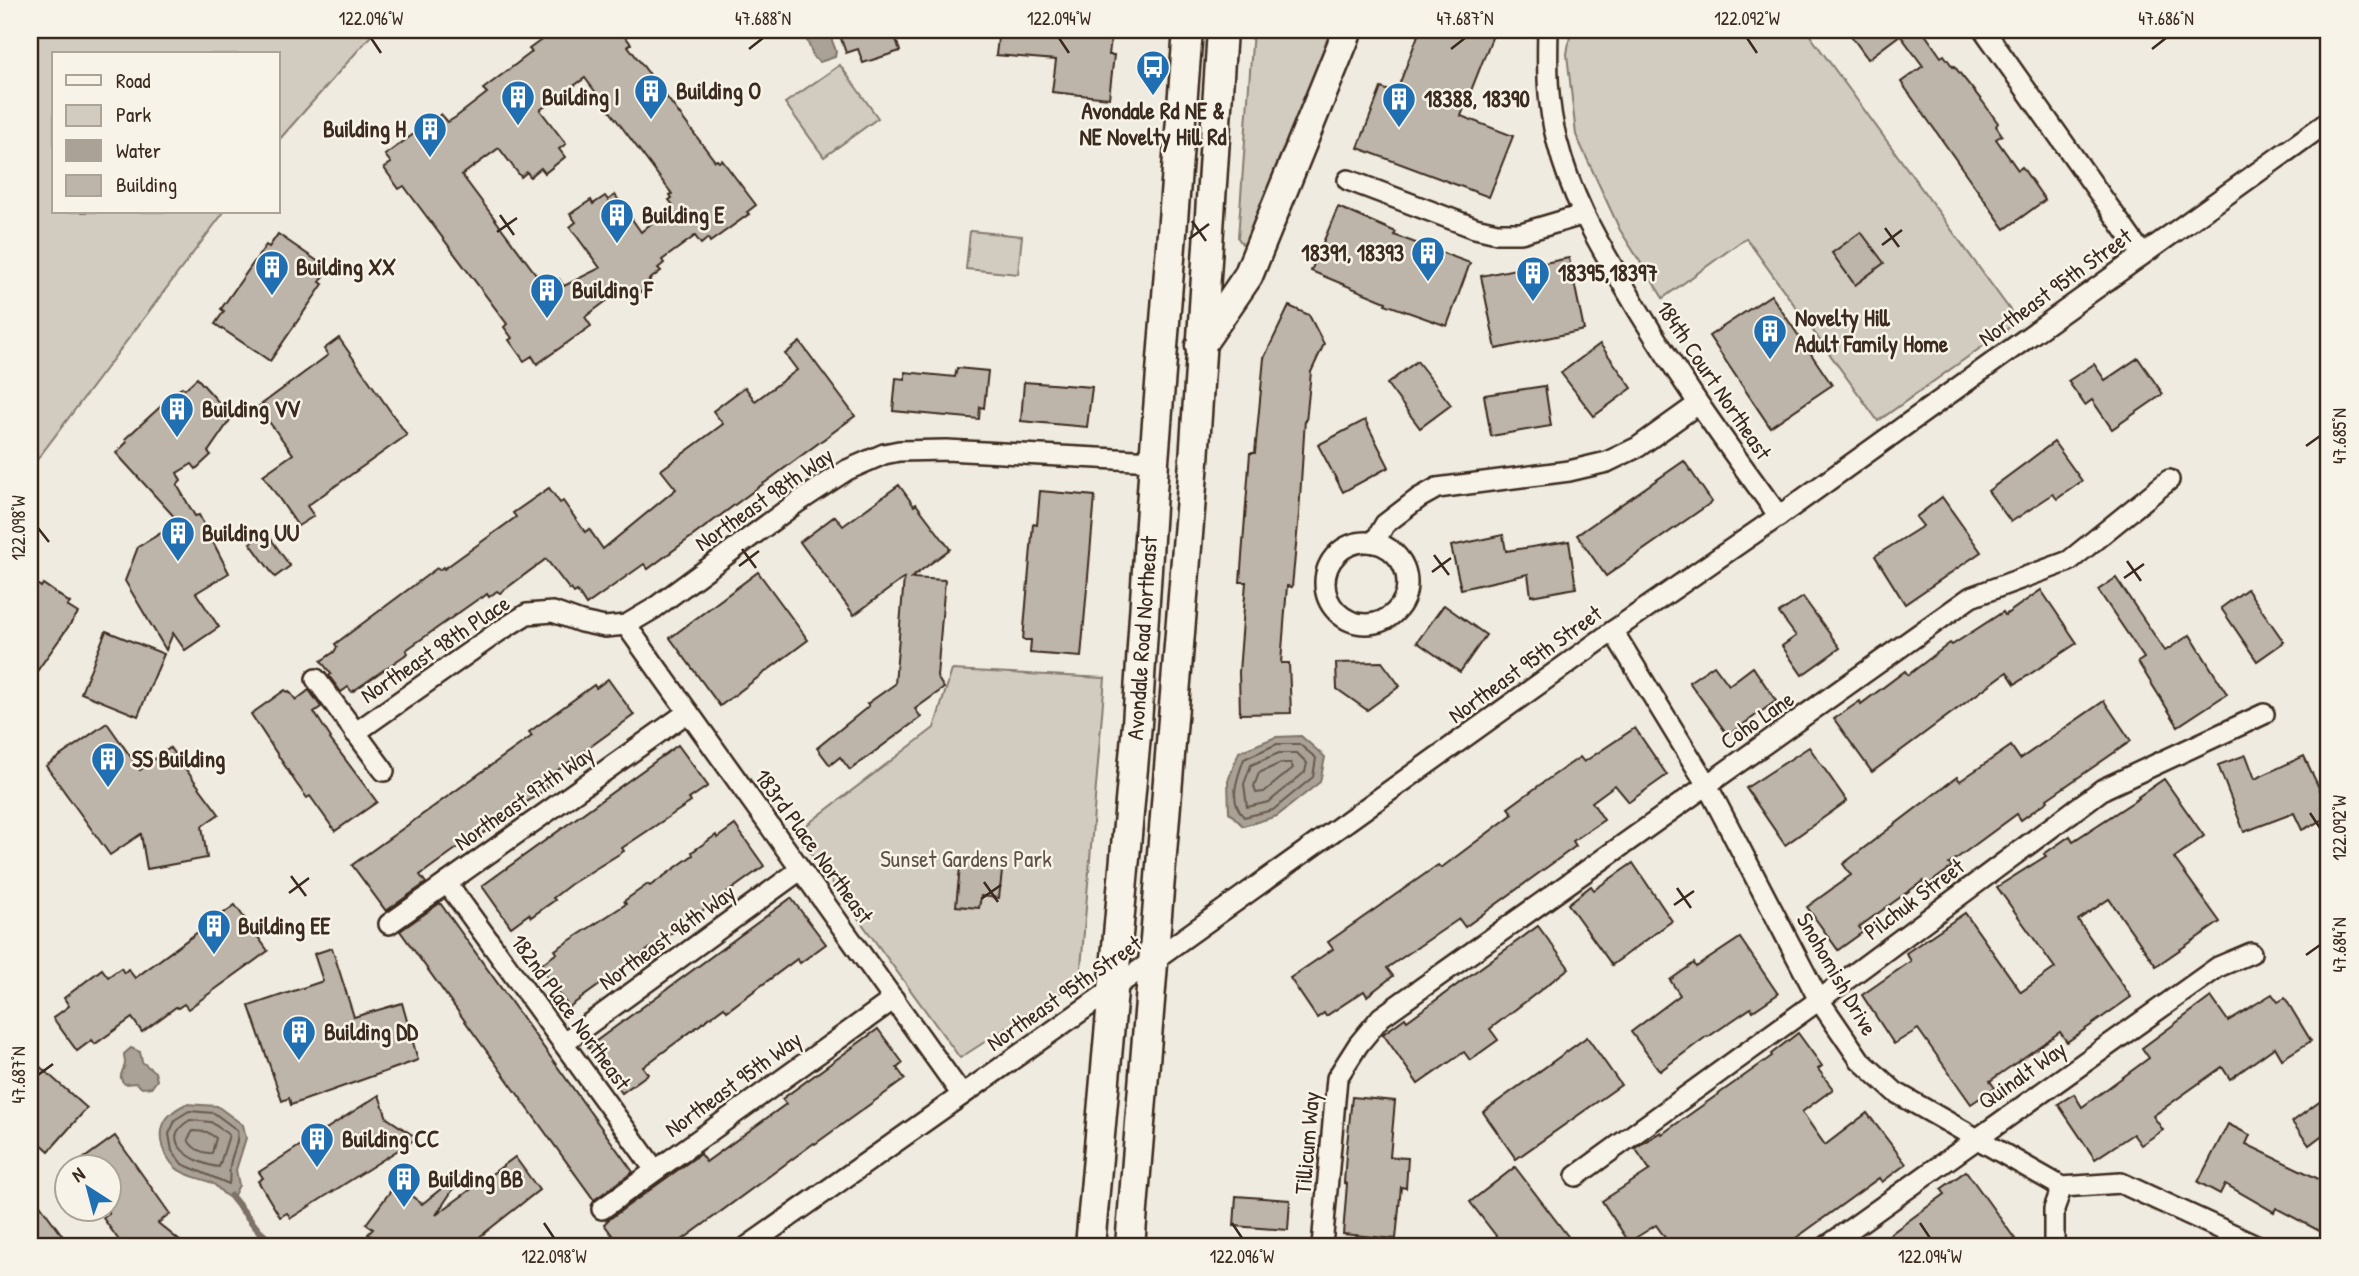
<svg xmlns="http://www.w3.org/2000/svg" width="2359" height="1276" viewBox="0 0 2359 1276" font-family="'Patrick Hand',sans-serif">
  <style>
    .green { fill: #d1cbc0; stroke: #867a6f; stroke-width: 2 }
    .water { fill: #aaa296; stroke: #7e7266; stroke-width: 2 }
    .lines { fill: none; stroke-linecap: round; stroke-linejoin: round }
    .shore { stroke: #675a4e; stroke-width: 2 }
    .stream { stroke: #7e7266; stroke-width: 7 }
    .building { fill: #bdb5aa; stroke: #3b2a1e; stroke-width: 2; fill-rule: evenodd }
    .minor-casing { stroke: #3b2a1e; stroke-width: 24 }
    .secondary-casing { stroke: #3b2a1e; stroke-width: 33 }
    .minor { stroke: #f7f3e8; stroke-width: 19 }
    .secondary { stroke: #f7f3e8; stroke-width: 28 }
    .ticks { fill: none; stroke: #3b2a1e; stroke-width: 2.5 }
    .labels { text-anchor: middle; stroke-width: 5; stroke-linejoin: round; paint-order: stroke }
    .poi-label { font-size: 23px; font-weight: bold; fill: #3b2a1e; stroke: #f7f3e8; text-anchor: start }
    .street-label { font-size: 23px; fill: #3b2a1e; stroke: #f7f3e8 }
    .park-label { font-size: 23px; fill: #605246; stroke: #f7f3e8 }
    .neatline { fill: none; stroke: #3b2a1e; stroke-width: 2.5 }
    .ticks-label { font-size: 18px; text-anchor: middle; fill: #3b2a1e }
  </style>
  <rect width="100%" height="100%" fill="#efebe0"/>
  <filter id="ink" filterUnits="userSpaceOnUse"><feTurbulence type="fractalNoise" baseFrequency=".0143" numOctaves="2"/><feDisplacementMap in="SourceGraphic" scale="14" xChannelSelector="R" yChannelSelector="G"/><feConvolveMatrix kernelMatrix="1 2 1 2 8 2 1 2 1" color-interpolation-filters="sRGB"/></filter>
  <g filter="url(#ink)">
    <g class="green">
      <polygon points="38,30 376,30 278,141 278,54 54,54 54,212 224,212 30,469 30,40"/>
      <polygon points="1253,30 1340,30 1248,243 1242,244 1238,238"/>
      <polygon points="1571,30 1806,30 2018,321 1878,421 1746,238 1663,298 1620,230 1576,135 1567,54"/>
      <polygon points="840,65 878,118 824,157 785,103"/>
      <polygon points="970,231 1022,236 1018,274 966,269"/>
      <polygon points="952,670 1105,678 1080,980 960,1058 796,833 934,728"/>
    </g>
    <g class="water">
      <polygon points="803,30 828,30 836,51 835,57 820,62 814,58"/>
      <polygon points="1301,736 1325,757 1320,782 1277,816 1243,826 1229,812 1228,781 1239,752 1276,737"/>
      <path d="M131,1048L140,1052L142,1062L155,1072L157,1080L152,1087L142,1088L136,1083L125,1084C116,1076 124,1072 125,1063C125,1060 124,1057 124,1054Z"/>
      <path d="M186,1104L217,1106L243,1125L246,1138L236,1170L239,1185L234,1195L228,1197C221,1193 219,1187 212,1183C201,1178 185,1176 176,1168C161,1154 155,1127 172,1113C176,1109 182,1106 186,1104Z"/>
    </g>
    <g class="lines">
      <g class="shore">
        <path d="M1277,744H1299L1316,758L1313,777L1273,810L1244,817C1228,801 1237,778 1244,759Z"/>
        <polygon points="1279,753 1297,753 1307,763 1305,772 1269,802 1247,807 1244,784 1251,765"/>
        <polygon points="1281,763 1291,763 1293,768 1264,792 1256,793 1254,786 1259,773"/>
        <path d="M189,1111L214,1113L237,1130C240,1142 231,1154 230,1166C229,1173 230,1178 229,1184L182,1164L172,1151L169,1134L176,1119Z"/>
        <path d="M190,1120L211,1122L229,1135L219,1167C197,1165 154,1141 190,1120Z"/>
        <path d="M193,1131L207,1132L216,1138L212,1153C203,1154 191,1148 188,1139Z"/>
      </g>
      <polyline class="stream" points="231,1196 259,1231 276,1246"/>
    </g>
    <g class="building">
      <path d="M555,30H620L631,44L628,46L715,161L717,160L719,162L722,160L756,205L747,212L749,214L710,242L708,238L701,244L695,236L662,260L664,263L658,268L661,271L649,280L652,284L630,299L625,291L619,295L617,293L585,317L591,326L537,364L532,356L524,361L509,340L512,338L504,327L507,324L412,197L404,186L399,189L384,168L391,163L385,155L441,114L448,122L456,117L487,93L483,89L532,52L529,49ZM585,78L672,194L670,195L672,198L669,200L673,205L641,232L615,195L608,200L605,196L593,204L591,200L570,214L576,222L570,227L600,268L564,286L559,279L555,281L553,279L544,285L462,175L499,148L521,177L527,172L530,177L541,168L545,173L565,157L559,149L566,144L540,110Z"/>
      <polygon points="838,30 904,30 904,33 895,36 900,51 863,63 858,49 846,53"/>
      <polygon points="999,30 1112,30 1109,55 1114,55 1109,98 1052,92 1056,60 996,55"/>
      <polygon points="1420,30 1495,30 1461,116 1513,136 1489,197 1358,148 1381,88 1396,93"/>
      <polygon points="1847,30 1922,30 1941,57 1944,55 1953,67 1954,66 1983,102 1998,123 1996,126 2002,135 1996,139 2018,170 2022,167 2045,200 2005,229 1901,82 1923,66 1900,35 1868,59"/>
      <polygon points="1338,207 1396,232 1394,235 1470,263 1447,326 1385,304 1386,302 1311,271"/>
      <polygon points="1861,232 1884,263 1855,285 1832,253"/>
      <polygon points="278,234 329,269 320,282 323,284 270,361 215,324 224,311 221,309 266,245 269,247"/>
      <polygon points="1569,258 1584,330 1496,349 1481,276"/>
      <polygon points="1771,295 1832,385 1770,427 1709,336"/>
      <polygon points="1289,306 1309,315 1324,344 1311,372 1306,422 1305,419 1299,514 1292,587 1287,586 1281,663 1289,663 1291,713 1240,714 1239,672 1246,582 1240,582 1250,453 1255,453 1264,358"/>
      <polygon points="339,338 407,435 307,506 314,516 298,526 263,475 293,454 258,407 328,355 324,349"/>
      <polygon points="800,342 855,416 648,569 644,564 586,605 577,591 574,593 571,589 570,590 546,559 500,593 497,591 489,597 487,594 482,598 481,597 406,650 408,653 352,692 348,687 341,692 329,676 331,674 321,661 334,652 337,647 335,644 437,568 439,570 443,567 444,569 516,517 513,513 549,488 560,503 563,501 585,532 589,529 603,549 676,489 661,470 723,424 713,411 745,387 755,401 797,370 785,354"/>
      <polygon points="1600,344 1632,388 1594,416 1561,373"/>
      <polygon points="2138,358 2163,394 2112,429 2092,400 2085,405 2068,381 2094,364 2105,380"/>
      <polygon points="1417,361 1451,405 1420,428 1387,384"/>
      <polygon points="957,368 988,371 984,408 980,407 979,419 893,411 896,378 905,379 905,372 955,377"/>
      <polygon points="197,378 232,417 208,452 211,455 196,469 192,464 177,473 181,481 177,485 195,516 199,515 229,573 196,593 219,627 185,650 173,633 166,650 125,581 138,547 179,522 116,453 127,442 125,439 182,387 185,389"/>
      <polygon points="1024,382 1092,387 1087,427 1021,421"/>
      <polygon points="1545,386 1551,426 1491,436 1484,395"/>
      <polygon points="1365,420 1389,467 1343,492 1318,445"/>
      <polygon points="2054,442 2082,481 2057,499 2053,494 2011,522 1988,491"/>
      <polygon points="1684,461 1712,502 1606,576 1577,535"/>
      <polygon points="899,485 914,506 916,504 950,549 911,578 945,580 937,677 944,688 915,709 921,717 850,770 840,757 830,765 817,748 869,706 867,704 895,684 904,578 854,615 800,542 835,516 843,526"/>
      <polygon points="1040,491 1095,496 1081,657 1030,653 1031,640 1023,640 1033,524 1037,525"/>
      <polygon points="1942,497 1981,552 1905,604 1875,556 1923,526 1916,517"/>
      <polygon points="266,532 290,566 275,577 250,543"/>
      <polygon points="1503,535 1506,551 1569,541 1576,588 1531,596 1528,574 1461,589 1451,546"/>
      <polygon points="758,572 808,640 720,706 670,638"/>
      <polygon points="2116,578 2165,651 2190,635 2227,694 2178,726 2138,662 2144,658 2098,590"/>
      <polygon points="30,579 41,587 43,584 70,603 67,606 78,613 30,681"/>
      <polygon points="2247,589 2284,642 2257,661 2221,608"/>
      <polygon points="2041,590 2077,643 2015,684 2007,672 1872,772 1834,719 1860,701 1861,704 1905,671 1908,675 1950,643 1952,645 2003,612 2005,615"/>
      <polygon points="1803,597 1840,648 1802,675 1782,646 1796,636 1779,613"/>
      <polygon points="1444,605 1486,635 1460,672 1417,642"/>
      <polygon points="106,631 164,654 138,716 81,693"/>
      <polygon points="1382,662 1400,686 1367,710 1337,689 1336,663"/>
      <polygon points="1714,665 1729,685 1753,667 1776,701 1728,735 1689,682"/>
      <polygon points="608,679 634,715 543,781 548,787 461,849 460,846 420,875 426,883 386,911 352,865 532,736 529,732 594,685 596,688"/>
      <polygon points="285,690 287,692 289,691 296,700 309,690 321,707 314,712 331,738 330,739 377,802 335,831 310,796 307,798 296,783 251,714"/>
      <polygon points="2104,701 2131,741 2047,799 2048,801 2021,820 2017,814 1949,864 1952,867 1926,886 1923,881 1859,927 1863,932 1838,950 1807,907 1851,875 1843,864 1957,777 1960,781 2011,746 2020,759"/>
      <polygon points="107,723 140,770 170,748 219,814 202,826 207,858 147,869 141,834 110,855 46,766"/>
      <polygon points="1635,728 1667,775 1629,802 1615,785 1592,802 1604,820 1573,841 1576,846 1465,927 1459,919 1387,968 1393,976 1367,996 1364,991 1326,1016 1324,1013 1317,1018 1290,978 1333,949 1328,942 1438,865 1441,868 1513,814 1508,808 1541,784 1580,757 1584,762"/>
      <polygon points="678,745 708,786 689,799 691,802 622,848 624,851 571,884 553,898 555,900 531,917 529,914 511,927 482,886"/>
      <polygon points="1809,747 1847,801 1785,845 1746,788"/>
      <polygon points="2246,755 2255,779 2304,756 2329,809 2329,817 2302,830 2294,813 2244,832 2218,765"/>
      <polygon points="2164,779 2204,836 2174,858 2220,922 2156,966 2109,899 2078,920 2131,997 2067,1042 2060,1032 1990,1081 1995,1088 1971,1104 1918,1029 1894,1044 1862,995 1911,961 1906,953 1965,913 2021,992 2055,968 1997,887 2046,856 2044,854 2070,836 2073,841 2139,798 2138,797"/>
      <polygon points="735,825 764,866 569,1007 539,966 557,953 555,950 626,904 624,901 648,884 650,886 693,855 692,852 716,835 717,838"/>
      <polygon points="961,858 1003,863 999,898 981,896 979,908 956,906"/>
      <polygon points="1633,863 1672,921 1612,965 1568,904 1591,886 1594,890"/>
      <polygon points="791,898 826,944 800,963 797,959 727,1011 724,1007 643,1067 648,1074 622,1093 588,1047"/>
      <polygon points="440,903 633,1172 594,1200 400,931"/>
      <polygon points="235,905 268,951 188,1009 184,1004 178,1008 176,1007 142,1032 132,1018 95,1044 92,1040 77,1051 53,1018 69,1006 64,998 102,969 108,977 121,968 124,973 128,969 135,978"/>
      <polygon points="1538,926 1569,968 1490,1029 1498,1040 1470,1060 1464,1052 1418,1084 1383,1034 1405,1018 1407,1021"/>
      <polygon points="1740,938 1778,994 1753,1011 1751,1008 1708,1037 1707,1036 1660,1071 1631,1032 1680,995 1670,980 1694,963 1696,967"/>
      <polygon points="332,948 354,1017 402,1003 418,1060 291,1105 289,1098 282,1101 249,1006 323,981 314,954"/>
      <polygon points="2272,994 2278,1002 2285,998 2311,1041 2282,1059 2275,1047 2230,1079 2222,1067 2153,1116 2163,1130 2141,1145 2133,1134 2095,1159 2058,1104 2074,1094 2082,1107 2149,1058 2142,1048 2211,997 2228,1021"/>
      <polygon points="878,1029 903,1063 897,1068 905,1079 815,1144 814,1143 674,1246 620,1246 604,1224 608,1220 700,1154 706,1162 786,1104 782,1099"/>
      <polygon points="1798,1033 1822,1066 1818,1069 1833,1089 1802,1112 1825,1145 1867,1113 1906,1164 1882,1182 1879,1178 1785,1246 1671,1246 1656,1225 1629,1242 1602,1201 1650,1170 1635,1148 1661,1132 1662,1134 1772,1056 1771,1054"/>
      <polygon points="1587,1037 1621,1085 1516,1159 1483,1112"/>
      <polygon points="30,1058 87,1108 49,1151 30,1134"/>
      <polygon points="379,1095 387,1118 417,1138 291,1218 287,1213 280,1217 258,1181 263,1178 259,1172"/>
      <polygon points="2329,1095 2329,1130 2309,1145 2292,1122"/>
      <polygon points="1352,1097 1395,1101 1390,1157 1408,1158 1406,1188 1401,1187 1396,1239 1343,1234 1347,1184 1344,1183 1346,1154"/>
      <polygon points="2228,1124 2250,1135 2246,1144 2329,1184 2329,1236 2276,1208 2274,1212 2225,1184 2220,1194 2198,1182"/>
      <polygon points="115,1136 170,1214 158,1223 186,1246 123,1246 103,1218 109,1214 108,1167 72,1167"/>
      <polygon points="515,1157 539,1190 468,1246 385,1246 368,1234 373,1229 366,1224 396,1184 422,1204 457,1176 460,1179 436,1215"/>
      <polygon points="1515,1167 1570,1239 1560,1246 1504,1246 1470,1202"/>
      <polygon points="1966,1171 2015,1239 2005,1246 1874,1246 1945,1194 1941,1189"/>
      <polygon points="30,1191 70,1246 30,1246"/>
      <polygon points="1236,1196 1290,1200 1288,1230 1234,1226"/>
    </g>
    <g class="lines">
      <g class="minor-casing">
        <g id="minor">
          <path d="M1548,30C1547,68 1547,104 1557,141C1570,193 1594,236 1621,281C1668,363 1723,440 1779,516"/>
          <polyline points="1984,30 2142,254"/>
          <polyline points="1348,180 1475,228 1497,233 1521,233 1582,215"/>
          <circle cx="1366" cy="583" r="41"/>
          <polyline points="1374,543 1385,524 1419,498 1437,488 1569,471 1607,462 1638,447 1698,404"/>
          <polyline points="626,625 962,1095"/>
          <polyline points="1613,631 1707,785 1819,1000 1860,1060 1895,1092 2062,1187 2121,1183 2258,1246"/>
          <polyline points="316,679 384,771"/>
          <polyline points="355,733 498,632 527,614 553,612 581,622 605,627 626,625 653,609 795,504 847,470 884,454 899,451 946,450 1154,461"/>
          <polyline points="447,883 655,1170"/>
          <polyline points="389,924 688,712"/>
          <polyline points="563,1043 800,870"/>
          <polyline points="1576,1176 1819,1000 2103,789 2264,714"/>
          <polyline points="602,1209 894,999"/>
          <polyline points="748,1246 1155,959 1613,631 1779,516 2329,121"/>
          <polyline points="1322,1246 1337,1078 1358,1045 1381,1017 1971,597 2069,561 2169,480"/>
          <polyline points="1827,1246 2218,967 2251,953"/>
          <polyline points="2054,1246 2054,1209 2062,1187"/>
        </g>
      </g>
      <g class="secondary-casing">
        <g id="secondary">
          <polyline points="1200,346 1248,276 1348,30"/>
          <polyline points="1090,1246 1137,724 1154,461 1188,30"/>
          <polyline points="1130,1246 1194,461 1222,30"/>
        </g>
      </g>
      <use href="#minor" class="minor"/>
      <use href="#secondary" class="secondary"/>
    </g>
  </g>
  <path class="ticks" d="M371,38L381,53M1059,38L1069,53M1747,38L1757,53M749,49L763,38M1451,49L1465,38M2152,49L2166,38M500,215L514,235M1192,221L1206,241M1885,228L1899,247M497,232L517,218M1189,239L1209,224M1882,245L1902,230M2306,446L2320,436M38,528L49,542M742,549L756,568M1434,555L1449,575M2127,561L2141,581M739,566L759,551M1432,572L1451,558M2124,578L2144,564M2310,813L2320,828M291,876L306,896M984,882L998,902M1677,888L1691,908M289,893L309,878M981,899L1001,885M1674,905L1694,891M2306,955L2320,945M38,1075L53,1064M544,1223L554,1238M1232,1223L1242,1238M1920,1223L1930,1238"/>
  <defs>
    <g id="bus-pin" transform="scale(1.75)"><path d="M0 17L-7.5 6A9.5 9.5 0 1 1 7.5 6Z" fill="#1f6fb2" stroke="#f7f3e8"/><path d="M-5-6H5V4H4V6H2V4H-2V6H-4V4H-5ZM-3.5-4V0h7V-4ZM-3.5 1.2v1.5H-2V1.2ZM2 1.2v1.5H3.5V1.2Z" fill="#fff"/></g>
    <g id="building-pin" transform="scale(1.75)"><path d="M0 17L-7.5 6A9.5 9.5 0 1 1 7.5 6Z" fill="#1f6fb2" stroke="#f7f3e8"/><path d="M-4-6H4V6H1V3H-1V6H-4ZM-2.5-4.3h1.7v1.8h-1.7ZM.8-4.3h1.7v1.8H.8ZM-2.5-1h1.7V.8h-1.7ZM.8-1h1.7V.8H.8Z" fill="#fff"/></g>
  </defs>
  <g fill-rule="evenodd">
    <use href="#bus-pin" x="1153" y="67"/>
    <use href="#building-pin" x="651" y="91"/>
    <use href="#building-pin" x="518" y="97"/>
    <use href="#building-pin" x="1399" y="99"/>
    <use href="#building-pin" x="430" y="129"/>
    <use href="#building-pin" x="617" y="215"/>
    <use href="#building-pin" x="1428" y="253"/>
    <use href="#building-pin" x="272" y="267"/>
    <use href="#building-pin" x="1533" y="273"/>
    <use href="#building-pin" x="547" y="290"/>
    <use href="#building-pin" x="1770" y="331"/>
    <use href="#building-pin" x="177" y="409"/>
    <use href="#building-pin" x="178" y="533"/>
    <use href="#building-pin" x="108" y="759"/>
    <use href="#building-pin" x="214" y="926"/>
    <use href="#building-pin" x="299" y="1032"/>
    <use href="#building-pin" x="317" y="1139"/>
    <use href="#building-pin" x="404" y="1179"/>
  </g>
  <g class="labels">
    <g class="poi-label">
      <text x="676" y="99">Building O</text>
      <text x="542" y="105">Building I</text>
      <text x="1424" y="107">18388, 18390</text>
      <text x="1153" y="119" text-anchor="middle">Avondale Rd NE &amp;<tspan x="1153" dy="26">NE Novelty Hill Rd</tspan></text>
      <text x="406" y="137" text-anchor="end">Building H</text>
      <text x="642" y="223">Building E</text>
      <text x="1404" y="261" text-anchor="end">18391, 18393</text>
      <text x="296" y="275">Building XX</text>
      <text x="1558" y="281">18395,18397</text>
      <text x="572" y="298">Building F</text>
      <text x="1795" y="326">Novelty Hill<tspan x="1795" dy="26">Adult Family Home</tspan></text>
      <text x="202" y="417">Building VV</text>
      <text x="202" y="541">Building UU</text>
      <text x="132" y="767">SS Building</text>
      <text x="238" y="934">Building EE</text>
      <text x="324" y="1040">Building DD</text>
      <text x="342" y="1147">Building CC</text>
      <text x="428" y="1187">Building BB</text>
    </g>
    <g class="street-label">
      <text transform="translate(2055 287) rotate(-36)" y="8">Northeast 95th Street</text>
      <text transform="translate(1714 380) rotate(56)" y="8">184th Court Northeast</text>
      <text transform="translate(764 499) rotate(-35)" y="8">Northeast 98th Way</text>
      <text transform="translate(1142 638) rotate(-86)" y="8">Avondale Road Northeast</text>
      <text transform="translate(435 649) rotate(-34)" y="8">Northeast 98th Place</text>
      <text transform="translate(1525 664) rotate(-36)" y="8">Northeast 95th Street</text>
      <text transform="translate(1757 720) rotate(-35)" y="8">Coho Lane</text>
      <text transform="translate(524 798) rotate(-35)" y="8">Northeast 97th Way</text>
      <text transform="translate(814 846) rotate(54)" y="8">183rd Place Northeast</text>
      <text transform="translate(1914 899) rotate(-37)" y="8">Pilchuk Street</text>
      <text transform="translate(667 937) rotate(-36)" y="8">Northeast 96th Way</text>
      <text transform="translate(1837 974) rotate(60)" y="8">Snohomish Drive</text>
      <text transform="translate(1064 993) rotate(-35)" y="8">Northeast 95th Street</text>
      <text transform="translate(571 1012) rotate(54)" y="8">182nd Place Northeast</text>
      <text transform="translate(2022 1075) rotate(-35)" y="8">Quinalt Way</text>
      <text transform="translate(733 1084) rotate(-36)" y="8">Northeast 95th Way</text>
      <text transform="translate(1307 1143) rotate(-85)" y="8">Tillicum Way</text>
    </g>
    <g class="park-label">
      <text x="966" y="867">Sunset Gardens Park</text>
    </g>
  </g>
  <rect width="2359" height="1276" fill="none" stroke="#f7f3e8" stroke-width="77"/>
  <rect x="52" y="52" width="228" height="161" fill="#f7f3e8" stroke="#aca397" stroke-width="2"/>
  <rect x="66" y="75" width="35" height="10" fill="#f7f3e8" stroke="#aca397" stroke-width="2"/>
  <text x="116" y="88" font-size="21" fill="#3b2a1e">Road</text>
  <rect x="66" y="105" width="35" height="21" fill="#d1cbc0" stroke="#aca397" stroke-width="2"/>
  <text x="116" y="122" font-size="21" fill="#3b2a1e">Park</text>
  <rect x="66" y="140" width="35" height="21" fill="#aaa296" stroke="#aca397" stroke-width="2"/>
  <text x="116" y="158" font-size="21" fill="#3b2a1e">Water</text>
  <rect x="66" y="175" width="35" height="21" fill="#bdb5aa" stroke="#aca397" stroke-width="2"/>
  <text x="116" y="192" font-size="21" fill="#3b2a1e">Building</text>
  <g transform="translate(88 1188) rotate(324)"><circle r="33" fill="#f7f3e8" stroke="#aca397" stroke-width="2"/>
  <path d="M0-5L12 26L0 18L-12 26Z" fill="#1f6fb2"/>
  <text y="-10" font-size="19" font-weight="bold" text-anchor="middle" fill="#3b2a1e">N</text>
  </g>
  <rect x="38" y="38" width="2282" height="1200" class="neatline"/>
  <g class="ticks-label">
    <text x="371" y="25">122.096°W</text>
    <text x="763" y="25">47.688°N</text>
    <text x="1059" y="25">122.094°W</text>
    <text x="1465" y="25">47.687°N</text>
    <text x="1747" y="25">122.092°W</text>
    <text x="2166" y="25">47.686°N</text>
    <text transform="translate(2340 436) rotate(-90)" y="6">47.685°N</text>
    <text transform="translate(19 528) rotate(-90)" y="6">122.098°W</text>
    <text transform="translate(2340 828) rotate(-90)" y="6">122.092°W</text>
    <text transform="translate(2340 945) rotate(-90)" y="6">47.684°N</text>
    <text transform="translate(19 1075) rotate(-90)" y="6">47.687°N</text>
    <text x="554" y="1263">122.098°W</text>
    <text x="1242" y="1263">122.096°W</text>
    <text x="1930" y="1263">122.094°W</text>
  </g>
</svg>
